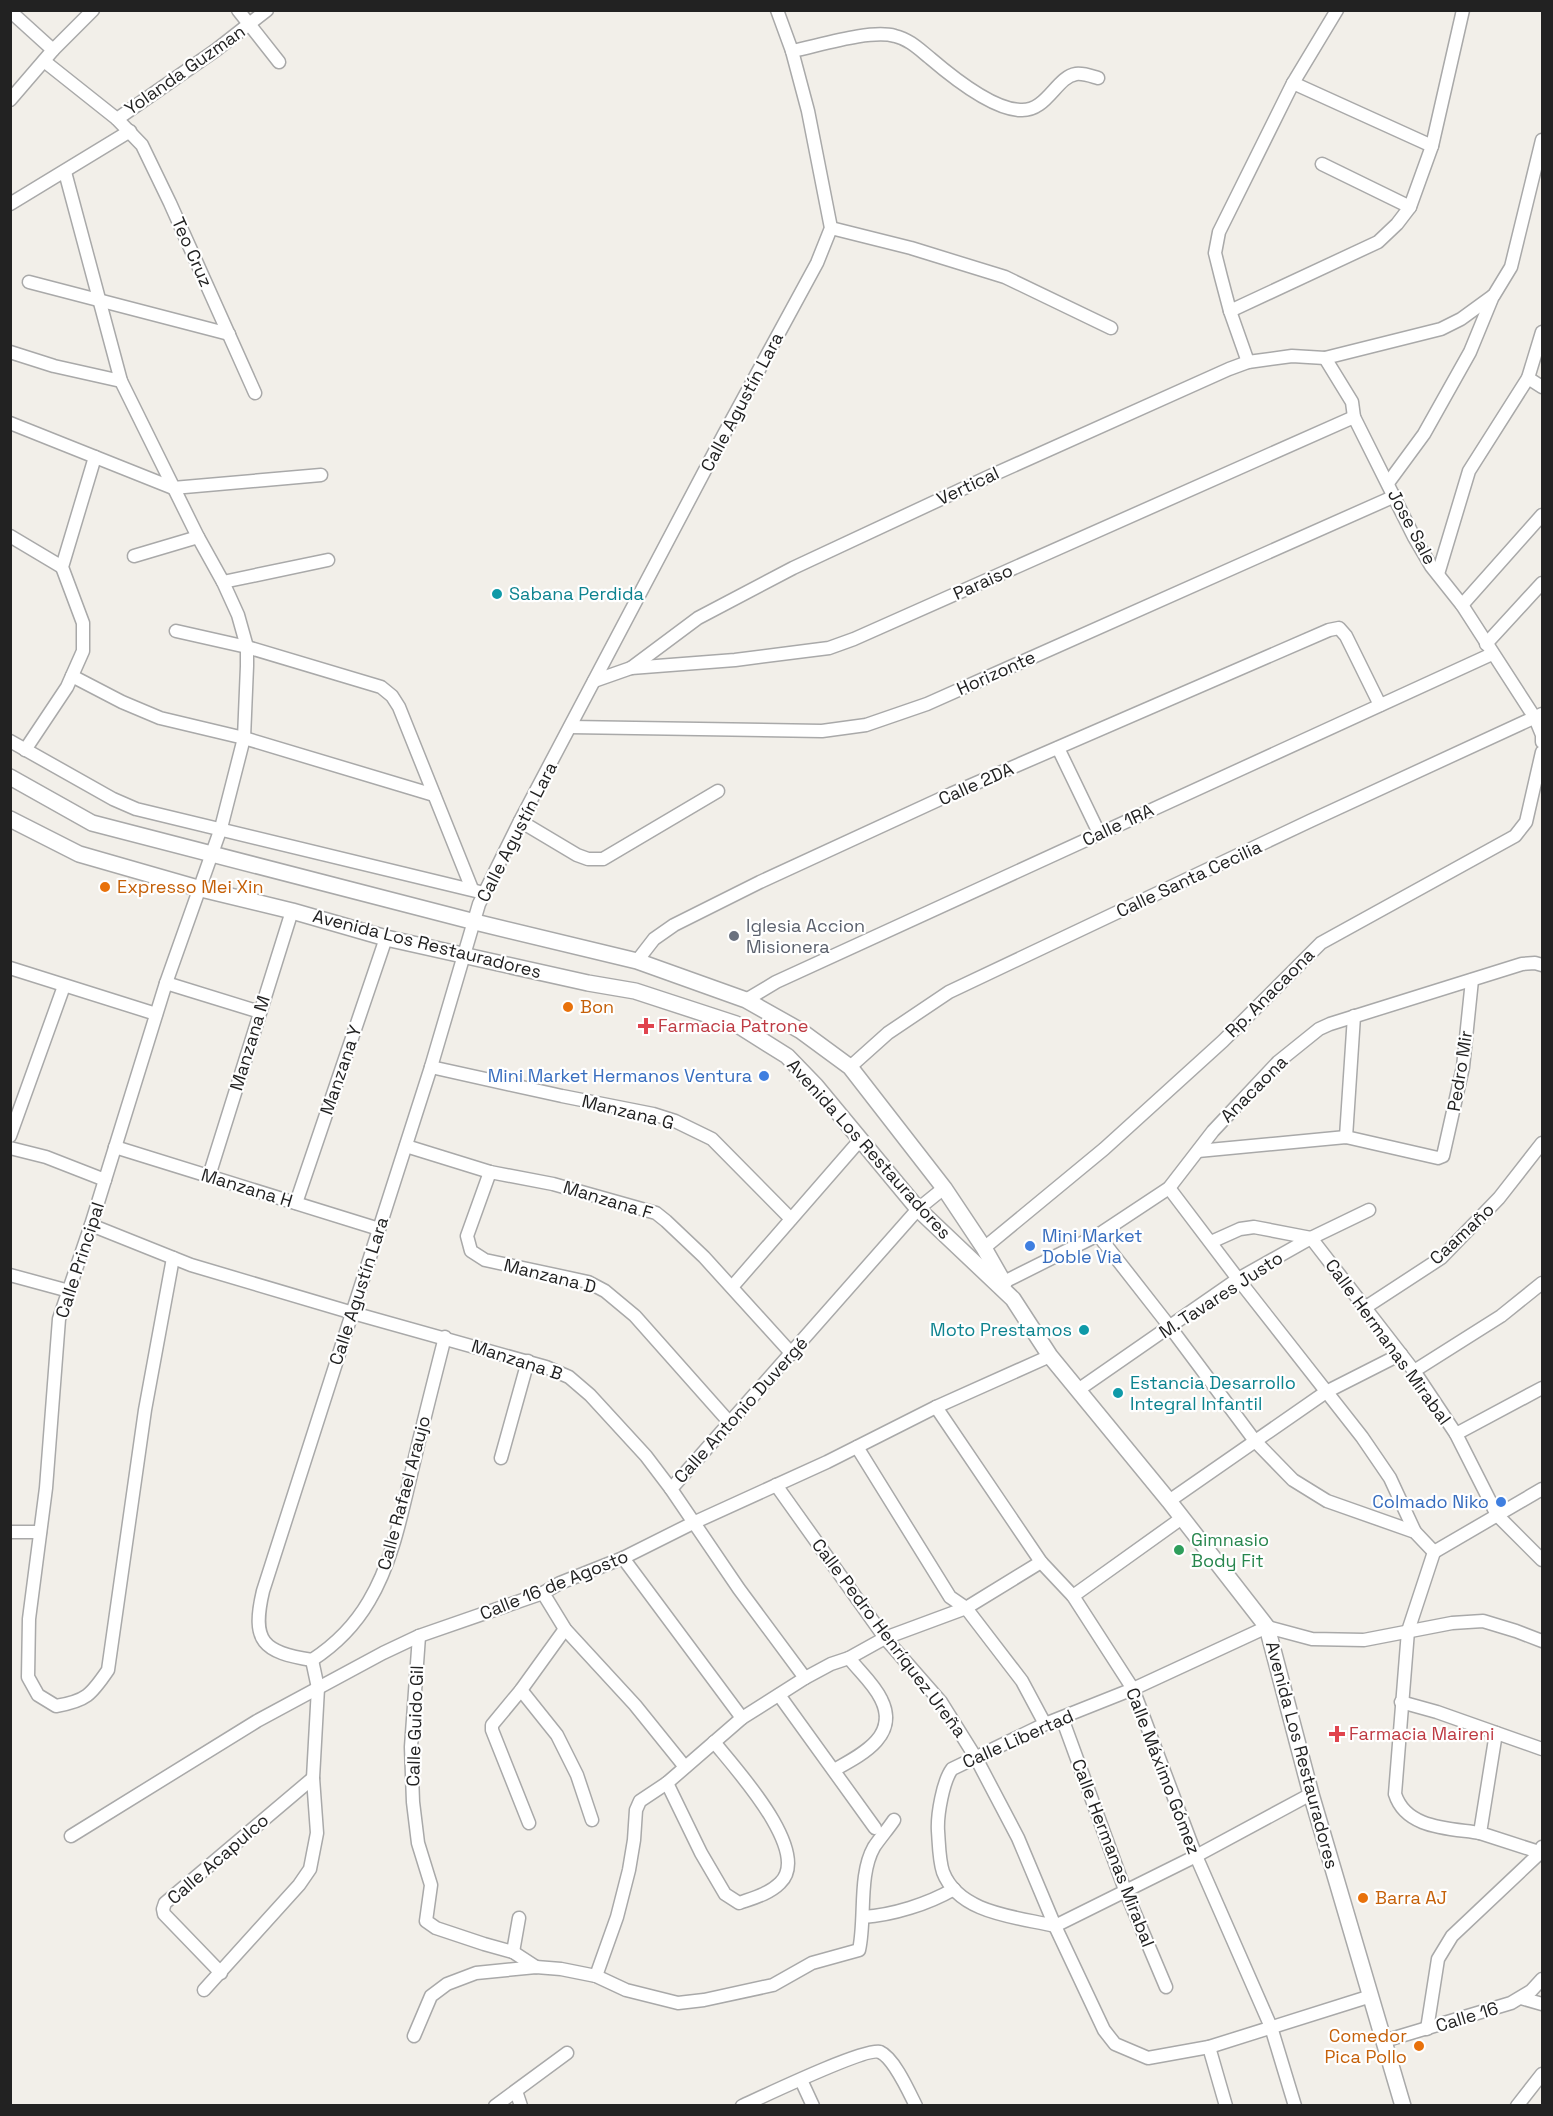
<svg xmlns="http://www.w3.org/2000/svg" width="1553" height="2116" viewBox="0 0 1553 2116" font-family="'Space Grotesk',sans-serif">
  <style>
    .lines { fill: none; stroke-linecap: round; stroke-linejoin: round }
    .minor-casing { stroke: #a9a9a9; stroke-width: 15 }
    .tertiary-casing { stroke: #a9a9a9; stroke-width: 18 }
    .minor { stroke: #fff; stroke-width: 12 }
    .tertiary { stroke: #fff; stroke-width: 15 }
    .culture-dot { fill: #0f9aa8; stroke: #fff; stroke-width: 2 }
    .food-dot { fill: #e8710a; stroke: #fff; stroke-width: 2 }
    .worship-dot { fill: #6b7280; stroke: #fff; stroke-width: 2 }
    .health-dot { fill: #e0444e; stroke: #fff; stroke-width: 2 }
    .shop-dot { fill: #3f7fe0; stroke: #fff; stroke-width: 2 }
    .leisure-dot { fill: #2e9e5b; stroke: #fff; stroke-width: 2 }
    .labels { text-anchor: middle; stroke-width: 4.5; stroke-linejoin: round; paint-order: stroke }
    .street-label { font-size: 18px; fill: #222; stroke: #fff }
    .culture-label { font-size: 18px; fill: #0d838f; stroke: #fff; text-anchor: start }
    .food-label { font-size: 18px; fill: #c56008; stroke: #fff; text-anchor: start }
    .worship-label { font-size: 18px; fill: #5b616d; stroke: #fff; text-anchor: start }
    .health-label { font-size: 18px; fill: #be3a42; stroke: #fff; text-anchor: start }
    .shop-label { font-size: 18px; fill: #366cbe; stroke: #fff; text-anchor: end }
    .leisure-label { font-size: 18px; fill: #27864d; stroke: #fff; text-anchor: start }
  </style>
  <rect width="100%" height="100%" fill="#f2efe9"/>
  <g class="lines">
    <g class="minor-casing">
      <g id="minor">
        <polyline points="238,10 279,62"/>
        <polyline points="10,11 53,50"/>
        <path d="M792,51C818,46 870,29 895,36C909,39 920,50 930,58C951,76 992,109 1020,110C1047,112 1056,77 1076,74C1083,73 1091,76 1098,78"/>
        <polyline points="44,61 117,119 216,50 267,10"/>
        <polyline points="1293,83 1432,146"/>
        <polyline points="10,100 53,50 93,10"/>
        <polyline points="117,119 142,145 170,203 255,393"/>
        <polyline points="1322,164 1410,207"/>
        <path d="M65,172L121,381L198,537L223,582L238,615L247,647V666L244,738L221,828L166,983L91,1225L59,1319L46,1488L29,1619L28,1677L38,1695L56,1706C86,1701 91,1695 108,1670L145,1410L173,1258"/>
        <polyline points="10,204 130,131"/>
        <polyline points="831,228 911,248 1005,277 1111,328"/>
        <polyline points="29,282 229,334"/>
        <polyline points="1230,311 1378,242 1397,224 1410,207 1432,146 1463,10"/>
        <polyline points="10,352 54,366 121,381"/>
        <polyline points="1325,358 1352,402 1354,417 1414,537 1431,566 1462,605 1535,718 1542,735 1542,742"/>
        <polyline points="1248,362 1230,311 1221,277 1215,253 1219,232 1293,83 1337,10"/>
        <polyline points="1528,378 1542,387"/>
        <polyline points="10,423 173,488 321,475"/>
        <polyline points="1388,483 1424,434 1470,352 1493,296"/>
        <polyline points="10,536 62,567"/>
        <polyline points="134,556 198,537"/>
        <polyline points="1438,574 1469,471 1528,378 1542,332"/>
        <polyline points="223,582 328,560"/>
        <polyline points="1462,605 1542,515"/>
        <polyline points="176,631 247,647 381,687 392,696 399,707 472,889"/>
        <polyline points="1486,644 1542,583"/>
        <polyline points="631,668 698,618 793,568 988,477 1229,369 1248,362 1292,356 1325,358 1441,329 1461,319 1494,295 1511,267 1542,140"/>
        <polyline points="72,676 122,702 160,718 244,738 434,795"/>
        <polyline points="594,681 631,668 735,660 829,648 854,639 1354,417"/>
        <polyline points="570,727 822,731 866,725 927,704 1395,496"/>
        <polyline points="10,741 113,799 136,809 484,893"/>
        <polyline points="1058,748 1099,833"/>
        <polyline points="25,750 67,687 83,651 83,623 62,567 95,457"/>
        <polyline points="520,821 577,855 588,859 603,859 718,791"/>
        <polyline points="637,961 654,939 674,925 760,882 951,794 1329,630 1339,628 1346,636 1380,705"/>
        <polyline points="10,968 156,1014"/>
        <polyline points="166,983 260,1012"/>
        <polyline points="746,1000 776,982 1492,654"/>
        <polyline points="431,1067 562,1096 653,1114 675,1121 712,1139 791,1219"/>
        <polyline points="850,1067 888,1033 949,992 1310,821 1542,714"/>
        <polyline points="10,1136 64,986"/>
        <polyline points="1346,1137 1354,1016"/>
        <polyline points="406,1146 490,1172 553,1184 656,1213 666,1221 704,1257 792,1354"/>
        <polyline points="115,1147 379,1229"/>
        <polyline points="10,1148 46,1157 105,1180"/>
        <polyline points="1198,1151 1346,1137 1438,1158 1443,1156 1463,1067 1472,980"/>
        <polyline points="490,1172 467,1236 471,1251 485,1260 588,1282 605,1291 635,1316 730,1423"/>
        <polyline points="209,1176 292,911"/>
        <polyline points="1169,1188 1238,1279 1362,1437 1390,1478 1415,1532"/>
        <polyline points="296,1203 386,938"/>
        <polyline points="91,1225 191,1265 353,1313 546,1367 569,1377 590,1395 646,1456 671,1489"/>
        <polyline points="1098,1235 1170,1327 1255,1441 1293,1480 1327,1501 1415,1532 1434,1552"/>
        <polyline points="1211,1242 1240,1229 1254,1227 1311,1238 1414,1371 1456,1434 1497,1515 1542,1560"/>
        <polyline points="984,1248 1104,1149 1223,1041 1321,943 1515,836 1526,822 1542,752"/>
        <polyline points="10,1275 69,1291"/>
        <polyline points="1004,1282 1098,1235 1169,1188 1213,1131 1278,1062 1319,1029 1330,1024 1522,964 1535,963 1542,965"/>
        <polyline points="732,1287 860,1140"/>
        <polyline points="1366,1307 1441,1258 1499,1198 1542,1143"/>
        <polyline points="1414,1371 1501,1316 1542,1283"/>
        <polyline points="1078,1390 1238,1279 1311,1238 1369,1210"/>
        <polyline points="936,1407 1041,1562 1073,1596 1133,1689 1196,1856 1271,2027 1295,2106"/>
        <polyline points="1456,1434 1542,1388"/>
        <polyline points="857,1447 950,1597 966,1608 1022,1681 1045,1724"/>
        <polyline points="501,1458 528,1361"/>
        <polyline points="776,1485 885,1638 941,1702 976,1758 1018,1838 1055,1926 1104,2030 1115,2044 1148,2058 1209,2047 1371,1996"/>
        <polyline points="1169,1501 1326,1392 1401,1354"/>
        <polyline points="10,1532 40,1532"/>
        <path d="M1434,1552L1408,1631L1395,1794C1406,1829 1449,1828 1480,1833"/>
        <polyline points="1434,1552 1542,1489"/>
        <polyline points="623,1558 742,1718"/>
        <polyline points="543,1593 565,1629 635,1705 685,1767"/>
        <polyline points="1073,1596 1182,1518"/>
        <polyline points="419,1636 411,1747 413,1802 418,1843 431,1885 426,1921 436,1928 484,1944 513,1952 536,1967"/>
        <path d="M312,1660C263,1652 251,1642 263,1591L431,1067L479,904L520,821L723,436L817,263L831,228L808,111L792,51L777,10"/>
        <path d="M312,1660C335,1645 355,1625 369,1601C393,1561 402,1511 413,1466C423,1423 434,1380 445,1337"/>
        <polyline points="805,1678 739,1589 671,1489 918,1209 944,1188"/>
        <polyline points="521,1690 557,1735 577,1775 592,1820"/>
        <polyline points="779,1695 875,1828"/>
        <polyline points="1401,1702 1437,1712 1542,1749"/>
        <polyline points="1062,1718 1125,1890 1166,1987"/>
        <polyline points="1496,1733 1480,1833 1542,1853"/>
        <path d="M834,1770C861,1755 900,1736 881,1699C874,1684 859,1671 849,1658"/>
        <path d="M667,1783L701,1853L725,1894L739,1903C753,1898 769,1894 780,1883C813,1852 734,1767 714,1742"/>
        <polyline points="529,1823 492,1730 492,1725 521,1690 565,1629"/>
        <polyline points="71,1836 257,1721 383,1653 419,1636 543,1593 560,1583 623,1558 693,1523 827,1462 936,1407 1050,1356"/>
        <path d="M863,1917C893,1915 928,1904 954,1889"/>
        <path d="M1055,1926C1018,1917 959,1914 943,1872C939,1860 939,1844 938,1831C937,1815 943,1781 952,1769L1045,1724L1133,1689L1267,1627L1312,1639L1364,1640L1452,1623L1483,1621L1516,1631L1542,1641"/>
        <polyline points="1055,1926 1196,1856 1311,1794"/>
        <polyline points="513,1952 519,1918"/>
        <polyline points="221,1973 164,1914 163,1909 165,1903 313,1778"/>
        <polyline points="596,1976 617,1917 629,1870 634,1840 636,1810 640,1801 667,1783 742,1718 805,1678 831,1664 849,1658 885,1638 966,1608 1041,1562"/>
        <polyline points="204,1990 299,1885 310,1869 317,1833 313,1778 318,1688 312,1660"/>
        <polyline points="1521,1998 1542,2004"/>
        <polyline points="1427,2029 1438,1959 1452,1936 1541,1852 1542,1847"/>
        <path d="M414,2036L431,1996L447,1984L476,1973L536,1967L561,1969L596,1976L626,1990L678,2003L704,2000L773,1985L812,1963L859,1950C866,1919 858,1875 874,1847C880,1838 888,1829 894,1820"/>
        <polyline points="1384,2041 1511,2003 1531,1991 1542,1979"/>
        <polyline points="1209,2047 1226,2106"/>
        <polyline points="801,2080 813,2106"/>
        <polyline points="516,2091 521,2106"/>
        <polyline points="495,2106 567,2053"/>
        <path d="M742,2106C762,2097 866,2047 880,2052C894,2058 909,2092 916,2106"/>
        <polyline points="1517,2106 1542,2074"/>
      </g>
    </g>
    <g class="tertiary-casing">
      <g id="tertiary">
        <polyline points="10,777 92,823 475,922 637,961 746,1000 801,1031 850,1067 944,1188 984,1248 1004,1283"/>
        <polyline points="10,819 79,854 201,889 292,911 386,938 588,983 635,991 736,1024 787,1056 816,1086 918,1209 1013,1299 1050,1356 1169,1501 1267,1627 1311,1794 1403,2106"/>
      </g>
    </g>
    <use href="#minor" class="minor"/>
    <use href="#tertiary" class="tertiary"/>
  </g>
  <g class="culture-dot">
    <circle cx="497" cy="594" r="6"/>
    <circle cx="1084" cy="1330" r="6"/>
    <circle cx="1118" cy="1393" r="6"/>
  </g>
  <g class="food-dot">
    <circle cx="105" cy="887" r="6"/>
    <circle cx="568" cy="1007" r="6"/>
    <circle cx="1363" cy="1898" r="6"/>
    <circle cx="1419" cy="2046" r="6"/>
  </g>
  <circle class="worship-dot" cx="734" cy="936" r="6"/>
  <g class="health-dot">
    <path d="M643 1017h6v6h6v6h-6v6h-6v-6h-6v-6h6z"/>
    <path d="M1334 1725h6v6h6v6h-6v6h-6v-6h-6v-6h6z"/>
  </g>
  <g class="shop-dot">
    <circle cx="764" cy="1076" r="6"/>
    <circle cx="1030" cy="1246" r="6"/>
    <circle cx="1501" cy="1502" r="6"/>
  </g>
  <circle class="leisure-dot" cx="1179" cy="1550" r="6"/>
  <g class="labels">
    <g class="street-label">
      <text transform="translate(185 70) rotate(-35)" y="6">Yolanda Guzman</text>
      <text transform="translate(192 252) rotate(66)" y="6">Teo Cruz</text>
      <text transform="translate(742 402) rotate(-62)" y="6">Calle Agustín Lara</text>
      <text transform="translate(968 486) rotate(-25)" y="6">Vertical</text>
      <text transform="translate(1412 527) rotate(62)" y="6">Jose Sale</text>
      <text transform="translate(983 582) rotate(-24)" y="6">Paraiso</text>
      <text transform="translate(996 673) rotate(-24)" y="6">Horizonte</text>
      <text transform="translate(976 784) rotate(-24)" y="6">Calle 2DA</text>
      <text transform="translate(1118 825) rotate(-25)" y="6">Calle 1RA</text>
      <text transform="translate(517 832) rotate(-63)" y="6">Calle Agustín Lara</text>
      <text transform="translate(1189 879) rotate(-25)" y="6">Calle Santa Cecilia</text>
      <text transform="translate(427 944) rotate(14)" y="6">Avenida Los Restauradores</text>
      <text transform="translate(1270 993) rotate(-45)" y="6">Rp. Anacaona</text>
      <text transform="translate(250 1043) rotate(-73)" y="6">Manzana M</text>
      <text transform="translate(341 1070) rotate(-71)" y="6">Manzana Y</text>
      <text transform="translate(1460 1071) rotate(-81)" y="6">Pedro Mir</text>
      <text transform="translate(1254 1089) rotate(-45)" y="6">Anacaona</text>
      <text transform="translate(628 1112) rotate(14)" y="6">Manzana G</text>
      <text transform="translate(869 1149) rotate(48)" y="6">Avenida Los Restauradores</text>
      <text transform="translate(247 1188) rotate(17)" y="6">Manzana H</text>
      <text transform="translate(608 1200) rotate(17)" y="6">Manzana F</text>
      <text transform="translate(1462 1234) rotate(-43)" y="6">Caamaño</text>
      <text transform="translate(80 1260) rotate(-72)" y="6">Calle Principal</text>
      <text transform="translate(550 1276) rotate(14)" y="6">Manzana D</text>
      <text transform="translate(359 1291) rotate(-72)" y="6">Calle Agustín Lara</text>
      <text transform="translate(1221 1295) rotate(-33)" y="6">M. Tavares Justo</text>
      <text transform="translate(1388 1342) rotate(54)" y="6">Calle Hermanas Mirabal</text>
      <text transform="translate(517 1360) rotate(18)" y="6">Manzana B</text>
      <text transform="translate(741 1410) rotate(-48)" y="6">Calle Antonio Duvergé</text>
      <text transform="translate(404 1493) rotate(-75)" y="6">Calle Rafael Araujo</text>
      <text transform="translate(554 1585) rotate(-22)" y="6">Calle 16 de Agosto</text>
      <text transform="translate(889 1638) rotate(53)" y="6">Calle Pedro Henríquez Ureña</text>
      <text transform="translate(415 1726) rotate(-88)" y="6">Calle Guido Gil</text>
      <text transform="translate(1018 1739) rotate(-24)" y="6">Calle Libertad</text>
      <text transform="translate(1302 1755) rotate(75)" y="6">Avenida Los Restauradores</text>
      <text transform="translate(1163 1771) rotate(69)" y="6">Calle Máximo Gómez</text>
      <text transform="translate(1113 1853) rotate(69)" y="6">Calle Hermanas Mirabal</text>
      <text transform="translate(218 1859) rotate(-41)" y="6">Calle Acapulco</text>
      <text transform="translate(1467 2017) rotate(-17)" y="6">Calle 16</text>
    </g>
    <g class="culture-label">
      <text x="509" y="600">Sabana Perdida</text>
      <text x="1072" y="1336" text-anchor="end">Moto Prestamos</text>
      <text x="1130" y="1389">Estancia Desarrollo<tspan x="1130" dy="21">Integral Infantil</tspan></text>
    </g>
    <g class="food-label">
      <text x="117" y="893">Expresso Mei Xin</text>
      <text x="580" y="1013">Bon</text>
      <text x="1375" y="1904">Barra AJ</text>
      <text x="1407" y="2042" text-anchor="end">Comedor<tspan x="1407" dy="21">Pica Pollo</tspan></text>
    </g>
    <g class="worship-label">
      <text x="746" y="932">Iglesia Accion<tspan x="746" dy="21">Misionera</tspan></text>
    </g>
    <g class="health-label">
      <text x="658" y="1032">Farmacia Patrone</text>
      <text x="1349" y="1740">Farmacia Maireni</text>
    </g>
    <g class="shop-label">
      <text x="752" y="1082">Mini Market Hermanos Ventura</text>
      <text x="1042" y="1242" text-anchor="start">Mini Market<tspan x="1042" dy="21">Doble Via</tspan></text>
      <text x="1489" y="1508">Colmado Niko</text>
    </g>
    <g class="leisure-label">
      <text x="1191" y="1546">Gimnasio<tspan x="1191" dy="21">Body Fit</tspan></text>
    </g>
  </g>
  <rect width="1553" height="2116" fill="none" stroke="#222222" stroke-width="24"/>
</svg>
